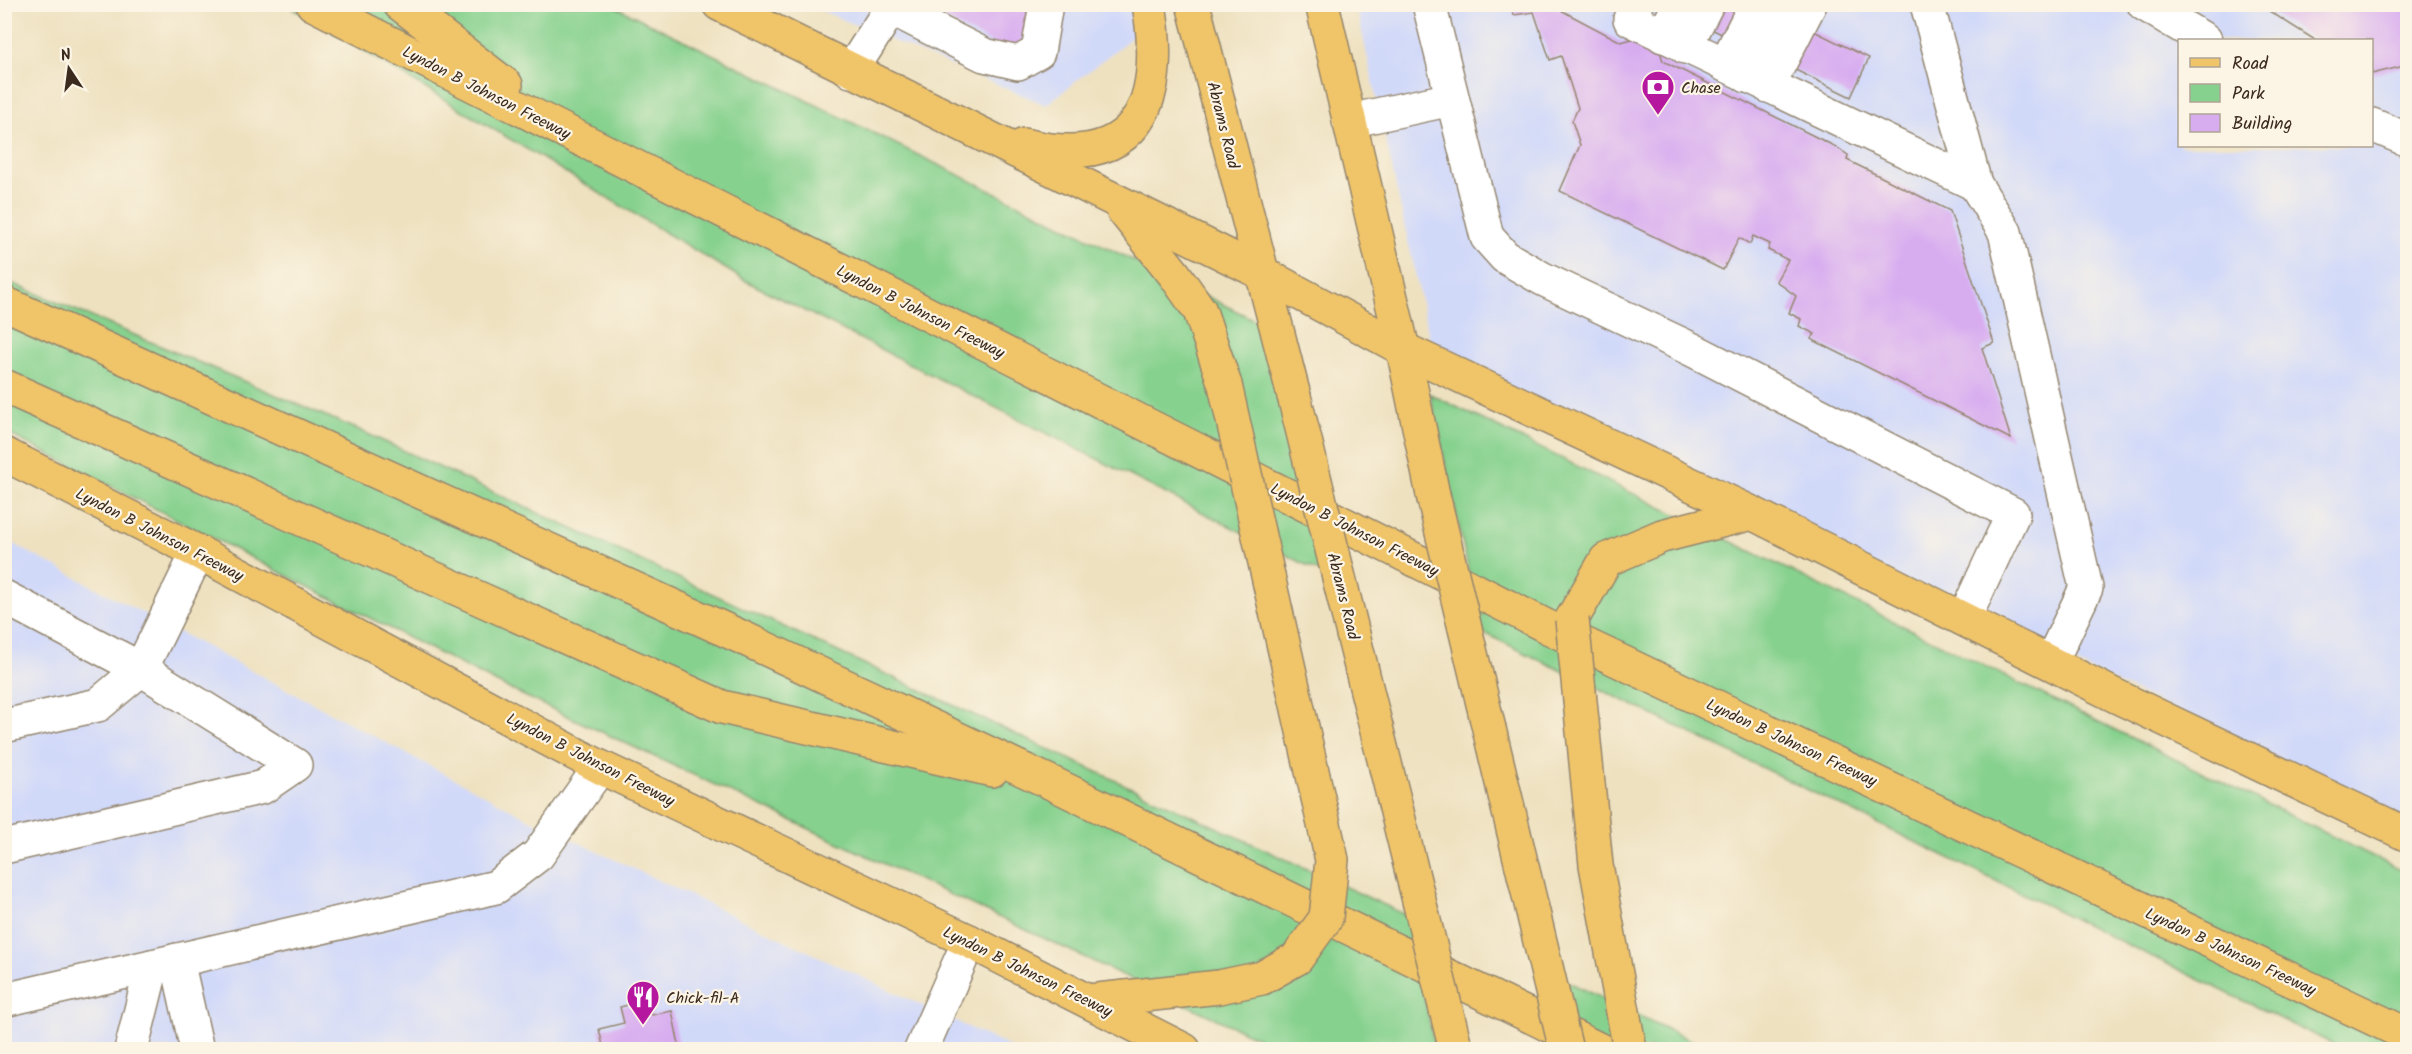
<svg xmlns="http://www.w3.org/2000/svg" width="2412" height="1054" viewBox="0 0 2412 1054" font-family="Kalam,sans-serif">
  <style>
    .built { fill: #d1d9f9; fill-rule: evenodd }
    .green { fill: #86d18e; stroke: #607e56; stroke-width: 1.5 }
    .building { fill: #d8adf0 }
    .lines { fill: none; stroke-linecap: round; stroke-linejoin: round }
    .minor-casing { stroke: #94866f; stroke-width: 36 }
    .major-casing { stroke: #94866f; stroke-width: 36 }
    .highway-casing { stroke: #94866f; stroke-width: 36 }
    .minor { stroke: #fff; stroke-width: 33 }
    .major { stroke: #f0c469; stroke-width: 33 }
    .highway { stroke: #f0c469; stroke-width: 33 }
    .major-bridge-casing { stroke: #94866f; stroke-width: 36; stroke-linecap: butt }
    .major-bridge { stroke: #f0c469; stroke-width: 33 }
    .labels { text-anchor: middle; stroke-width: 4.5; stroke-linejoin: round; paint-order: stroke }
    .poi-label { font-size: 16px; fill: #3b2a1e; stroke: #fcf5e5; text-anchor: start }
    .street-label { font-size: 16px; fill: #3b2a1e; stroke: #fcf5e5 }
  </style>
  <rect width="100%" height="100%" fill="#fcf5e5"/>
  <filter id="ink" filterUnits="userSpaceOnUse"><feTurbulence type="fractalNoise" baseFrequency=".0167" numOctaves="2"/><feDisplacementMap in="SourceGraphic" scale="12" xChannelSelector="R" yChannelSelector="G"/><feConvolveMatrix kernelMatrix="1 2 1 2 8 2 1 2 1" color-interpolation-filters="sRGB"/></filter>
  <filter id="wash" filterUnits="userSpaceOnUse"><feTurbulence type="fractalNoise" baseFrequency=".008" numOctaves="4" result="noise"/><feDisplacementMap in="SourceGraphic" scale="24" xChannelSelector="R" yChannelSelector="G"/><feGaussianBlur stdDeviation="1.35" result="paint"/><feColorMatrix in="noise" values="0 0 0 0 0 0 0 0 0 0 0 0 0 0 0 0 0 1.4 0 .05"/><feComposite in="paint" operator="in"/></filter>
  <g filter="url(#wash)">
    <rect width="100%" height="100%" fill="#eee1c0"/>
    <g class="built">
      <polygon points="1163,4 1165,11 1046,105 808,5"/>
      <path d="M1356,5H2407V820L1434,359ZM2180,40H2372V146H2180Z"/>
      <polygon points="4,539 533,821 1014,1049 5,1049"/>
    </g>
    <g class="green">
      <polygon points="287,5 612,5 1261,323 1330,577 746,281"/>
      <polygon points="4,280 359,430 1408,916 1435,1049 1281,1049 503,686 5,432"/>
      <polygon points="1430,394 2407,873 2407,1049 2343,1049 1482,632"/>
      <polygon points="1562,979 1709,1049 1578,1049"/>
    </g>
    <g id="blocks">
      <g class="building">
        <polygon points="916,4 1026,4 1038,10 1015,55"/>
        <polygon points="1510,4 1523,4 1534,9 1555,7 1621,42 1632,39 1660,51 1663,61 1836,147 1848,155 1847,160 1950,211 1994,343 1982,348 2011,439 1811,339 1815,334 1799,326 1801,319 1789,313 1796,296 1776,281 1788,260 1768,250 1770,244 1753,236 1750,244 1739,238 1723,270 1560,191 1580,145 1572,121 1578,108 1561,56 1550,60 1534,12 1514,15"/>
        <polygon points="1660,4 1759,4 1869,58 1851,97"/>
        <polygon points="2258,4 2408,4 2408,65 2372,74 2372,40 2315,40"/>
        <polygon points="648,1000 652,1015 672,1011 680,1050 604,1050 599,1029 624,1023 620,1007"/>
      </g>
    </g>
  </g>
  <g filter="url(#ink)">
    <use href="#blocks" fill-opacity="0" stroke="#94866f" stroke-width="1.5"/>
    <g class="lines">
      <g class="minor-casing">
        <g id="minor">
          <polyline points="1429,4 1487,237 1505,257 1543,279 1693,350 2013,514 1964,619"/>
          <polyline points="1636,4 1630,19 1975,184"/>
          <polyline points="1927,4 1975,184 2005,232 2086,588 2051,662"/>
          <polyline points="2144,4 2205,40"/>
          <polyline points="1663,36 1680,4"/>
          <polyline points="1685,47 1707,4"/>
          <polyline points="1725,65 1756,4"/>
          <polyline points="851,71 891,8 984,55 1018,63 1038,52 1046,4"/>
          <polyline points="1747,76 1784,4"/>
          <polyline points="1768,86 1810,4"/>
          <polyline points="1349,121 1452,99"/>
          <polyline points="2372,125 2408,140"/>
          <polyline points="4,597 141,669 295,765 263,787 4,847"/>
          <polyline points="4,726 98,705 141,669 198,552"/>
          <polyline points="177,960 197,1050"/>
          <polyline points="4,1000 496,887 538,855 600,767"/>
          <polyline points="131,1050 152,966"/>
          <polyline points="921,1050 969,941"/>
        </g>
      </g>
      <g class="major-casing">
        <g id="major">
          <polyline points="719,4 1262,273 1403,349 1752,513 2116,696 2408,835"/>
          <polyline points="1193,4 1294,396"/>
          <polyline points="1322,4 1403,349 1433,495"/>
          <path d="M1024,145C1138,172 1166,104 1149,4"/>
          <polyline points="1123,210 1175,275 1200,311 1225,385"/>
          <polyline points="4,454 198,552 600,767 969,941 1184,1050"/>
          <polyline points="1572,619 1606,560 1662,536 1752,513"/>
          <polyline points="1088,1001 1219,987 1262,978 1297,958"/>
        </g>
      </g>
      <g class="highway-casing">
        <g id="highway">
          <polyline points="313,4 1548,627 2408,1035"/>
          <polyline points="400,4 506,85"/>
          <polyline points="4,303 741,637 1056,785 1600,1050"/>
          <polyline points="4,386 722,707 992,770"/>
        </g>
      </g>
      <use href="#minor" class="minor"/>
      <use href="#major" class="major"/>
      <use href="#highway" class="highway"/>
      <g class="major-bridge-casing">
        <g id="major-bridge">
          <polyline points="1225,385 1332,860 1326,918 1297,958"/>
          <polyline points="1294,396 1456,1050"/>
          <polyline points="1433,495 1566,1050"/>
          <polyline points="1572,619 1596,865 1630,1050"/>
        </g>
      </g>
      <use href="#major-bridge" class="major-bridge"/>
    </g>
  </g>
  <defs>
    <g id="bank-pin" transform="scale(1.725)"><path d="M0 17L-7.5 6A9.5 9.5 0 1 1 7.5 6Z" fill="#b5179e" stroke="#fcf5e5"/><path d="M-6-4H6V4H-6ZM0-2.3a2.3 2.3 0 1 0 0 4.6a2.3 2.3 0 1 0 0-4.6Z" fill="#fff"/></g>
    <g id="restaurant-pin" transform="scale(1.725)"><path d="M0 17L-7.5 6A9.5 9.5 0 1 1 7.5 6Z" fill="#b5179e" stroke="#fcf5e5"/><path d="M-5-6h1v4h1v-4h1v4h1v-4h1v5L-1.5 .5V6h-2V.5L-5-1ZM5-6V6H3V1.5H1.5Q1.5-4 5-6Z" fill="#fff"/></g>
  </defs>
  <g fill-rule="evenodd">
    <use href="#bank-pin" x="1658" y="87"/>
    <use href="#restaurant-pin" x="643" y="997"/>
  </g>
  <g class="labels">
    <g class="poi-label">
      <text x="1681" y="93">Chase</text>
      <text x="666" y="1003">Chick-fil-A</text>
    </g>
    <g class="street-label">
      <text transform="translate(487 92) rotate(27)" y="6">Lyndon B Johnson Freeway</text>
      <text transform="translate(1224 125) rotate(76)" y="6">Abrams Road</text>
      <text transform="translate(921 311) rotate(27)" y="6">Lyndon B Johnson Freeway</text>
      <text transform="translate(1355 529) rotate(27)" y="6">Lyndon B Johnson Freeway</text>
      <text transform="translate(160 534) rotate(27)" y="6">Lyndon B Johnson Freeway</text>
      <text transform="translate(1344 596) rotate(76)" y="6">Abrams Road</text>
      <text transform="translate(1792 742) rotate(25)" y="6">Lyndon B Johnson Freeway</text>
      <text transform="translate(591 759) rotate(27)" y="6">Lyndon B Johnson Freeway</text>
      <text transform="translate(2231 951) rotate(25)" y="6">Lyndon B Johnson Freeway</text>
      <text transform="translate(1028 971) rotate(26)" y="6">Lyndon B Johnson Freeway</text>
    </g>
  </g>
  <rect width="2412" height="1054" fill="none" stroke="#fcf5e5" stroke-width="24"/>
  <rect x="2178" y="39" width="195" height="108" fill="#fcf5e5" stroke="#afa495" stroke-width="1.5"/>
  <rect x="2190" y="58" width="30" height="9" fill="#f0c469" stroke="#afa495" stroke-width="1.5"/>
  <text x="2232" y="69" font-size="18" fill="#3b2a1e">Road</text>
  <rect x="2190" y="84" width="30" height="18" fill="#86d18e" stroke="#afa495" stroke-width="1.5"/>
  <text x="2232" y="99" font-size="18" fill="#3b2a1e">Park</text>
  <rect x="2190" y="114" width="30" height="18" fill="#d8adf0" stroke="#afa495" stroke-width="1.5"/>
  <text x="2232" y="129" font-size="18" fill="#3b2a1e">Building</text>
  <g transform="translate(69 69) rotate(347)" stroke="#fcf5e5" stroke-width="4.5" paint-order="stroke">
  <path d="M0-4.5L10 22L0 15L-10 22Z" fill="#3b2a1e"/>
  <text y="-9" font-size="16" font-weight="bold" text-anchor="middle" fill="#3b2a1e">N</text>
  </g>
</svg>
